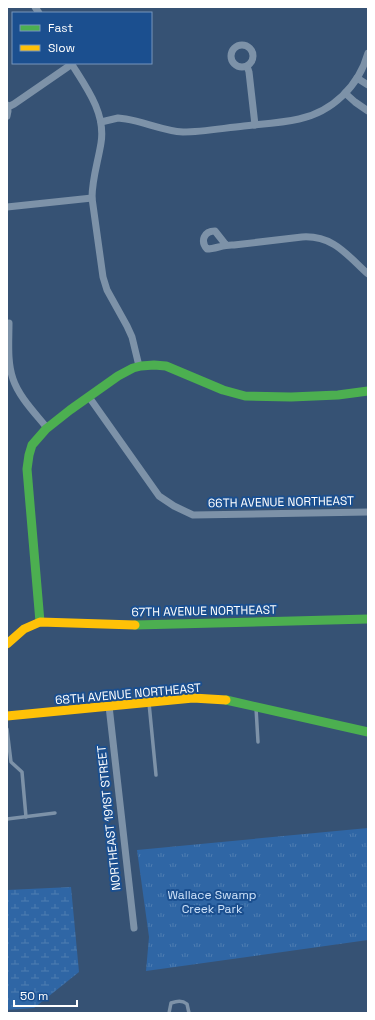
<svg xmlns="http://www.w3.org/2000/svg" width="375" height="1020" viewBox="0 0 375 1020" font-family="'Space Grotesk',sans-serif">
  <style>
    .wetland { fill: url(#wetland-marsh) }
    .park { fill: url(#park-tufts) }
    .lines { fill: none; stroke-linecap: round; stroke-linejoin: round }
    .lane { stroke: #7d92a8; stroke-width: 3.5 }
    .street { stroke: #7d92a8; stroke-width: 7 }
    .fast { stroke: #4caf50; stroke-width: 9 }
    .slow { stroke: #ffc107; stroke-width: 9 }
    .labels { text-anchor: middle; stroke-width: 4; stroke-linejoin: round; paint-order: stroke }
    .street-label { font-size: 12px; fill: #fff; stroke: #1b4f8f }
    .park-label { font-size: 12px; fill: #cfe3fa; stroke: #1b4f8f }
  </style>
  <defs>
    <pattern id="wetland-marsh" width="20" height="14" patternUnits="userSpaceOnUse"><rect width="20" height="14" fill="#2f66a5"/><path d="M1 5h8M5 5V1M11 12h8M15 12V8" fill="none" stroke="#4e7db2"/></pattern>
    <pattern id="park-tufts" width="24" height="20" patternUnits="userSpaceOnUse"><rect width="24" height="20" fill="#2f66a5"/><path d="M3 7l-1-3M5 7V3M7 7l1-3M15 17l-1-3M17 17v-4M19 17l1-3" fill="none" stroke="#4e7db2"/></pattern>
  </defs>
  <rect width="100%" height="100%" fill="#365274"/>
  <polygon class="wetland" points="71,887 79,972 34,1008 7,1010 7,890"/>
  <polygon class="park" points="368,828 368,940 146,971 149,937 137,850"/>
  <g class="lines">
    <g class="lane">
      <polyline points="149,703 156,775"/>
      <polyline points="256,708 258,742"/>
      <polyline points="7,729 11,762 22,772 26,817"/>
      <polyline points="7,819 55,813"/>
      <path d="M169,1013L171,1003C177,1001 182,1000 187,1004L189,1013"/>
    </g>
    <g class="street">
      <polyline points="35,7 39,13"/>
      <circle cx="242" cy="56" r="11"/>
      <path d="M71,63C86,87 106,113 101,143C98,162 92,179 92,198L103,277L107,290L127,326L132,337L139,366"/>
      <polyline points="247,66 249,72 255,125"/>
      <polyline points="357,78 368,85"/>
      <polyline points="345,93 355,102 368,111"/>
      <polyline points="7,105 8,111 7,116"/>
      <polyline points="8,107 14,104 72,64"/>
      <path d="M101,122L118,118L126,119C145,122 164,131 183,132C203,132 224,128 244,126C262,124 281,123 299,119C332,112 359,86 368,53"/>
      <polyline points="7,207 92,198"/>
      <path d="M226,245L215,231C204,231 200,241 207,249C216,249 224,244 234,245L302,237C333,235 347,255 368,274"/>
      <path d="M9,323C9,341 7,362 13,379C19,397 35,413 47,428"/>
      <polyline points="89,397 159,496 174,506 193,515 368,512"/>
      <polyline points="109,706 134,928"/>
    </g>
    <g class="fast">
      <polyline points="40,622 27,469 29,455 32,445 46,429 70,410 118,376 133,368 141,366 154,365 166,366 223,390 245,396 291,397 338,395 368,391"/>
      <polyline points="135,625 368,619"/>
      <polyline points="226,700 368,732"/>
    </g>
    <g class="slow">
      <polyline points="7,644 24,629 40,622 135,625"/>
      <polyline points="7,716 193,698 226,700"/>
    </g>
  </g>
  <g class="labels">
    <g class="street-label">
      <text transform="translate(281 502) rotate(-1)" y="4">66TH AVENUE NORTHEAST</text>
      <text transform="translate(204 611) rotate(-1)" y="4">67TH AVENUE NORTHEAST</text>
      <text transform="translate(128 694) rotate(-5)" y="4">68TH AVENUE NORTHEAST</text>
      <text transform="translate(109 818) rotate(-96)" y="4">NORTHEAST 191ST STREET</text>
    </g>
    <g class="park-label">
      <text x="212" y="899">Wallace Swamp<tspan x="212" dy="14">Creek Park</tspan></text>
    </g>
  </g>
  <rect width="375" height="1020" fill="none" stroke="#ffffff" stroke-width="16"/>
  <rect x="12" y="12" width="140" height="52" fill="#1b4f8f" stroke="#7695bc"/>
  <rect x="20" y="25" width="20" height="6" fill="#4caf50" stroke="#7695bc"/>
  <text x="48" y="32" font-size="12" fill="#ffffff">Fast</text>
  <rect x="20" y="45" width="20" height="6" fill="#ffc107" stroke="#7695bc"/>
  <text x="48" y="52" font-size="12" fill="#ffffff">Slow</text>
  <path d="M14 1000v6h63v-6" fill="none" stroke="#ffffff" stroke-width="2"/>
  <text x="20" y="1000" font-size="12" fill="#ffffff" stroke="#1b4f8f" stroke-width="3" paint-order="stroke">50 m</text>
</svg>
